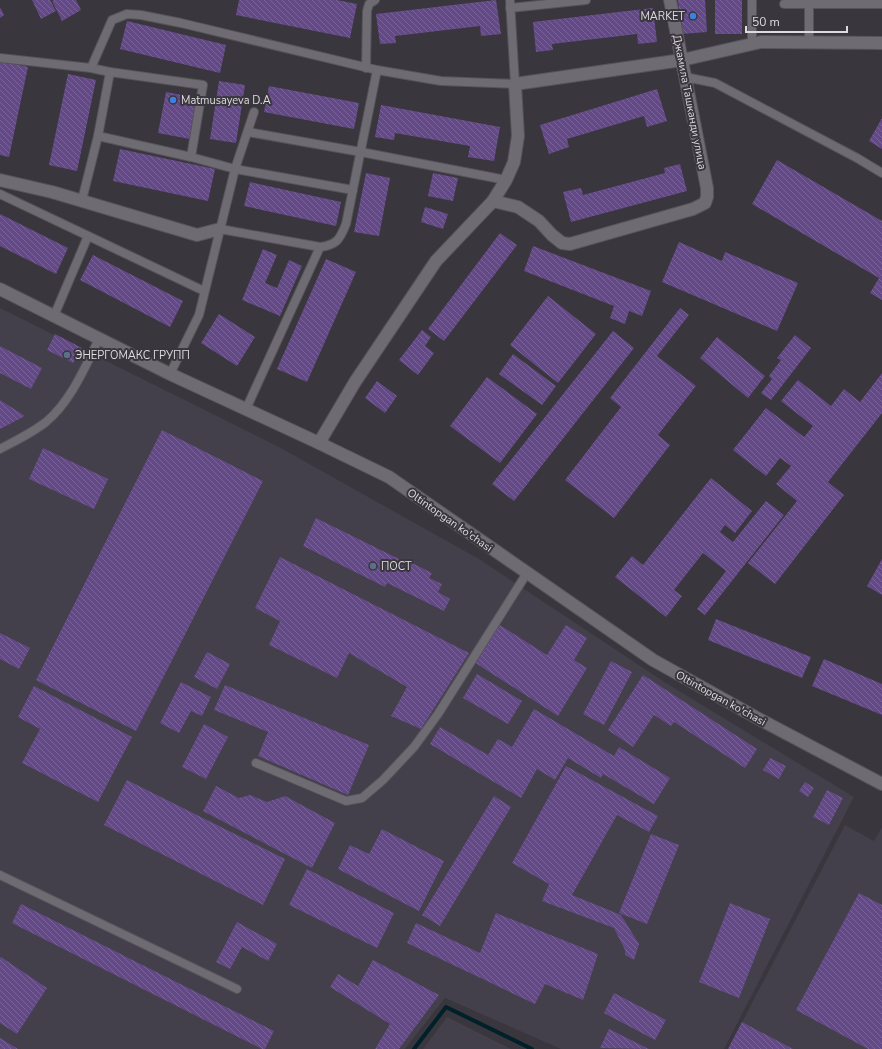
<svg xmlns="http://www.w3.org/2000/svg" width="882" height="1049" viewBox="0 0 882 1049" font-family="'Nunito Sans',sans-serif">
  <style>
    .built { fill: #433f4b }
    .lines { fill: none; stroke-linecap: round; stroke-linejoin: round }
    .stream { stroke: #01212a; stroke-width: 4 }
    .building { fill: url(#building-back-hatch) }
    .lane-casing { stroke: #555358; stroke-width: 10 }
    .street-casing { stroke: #555358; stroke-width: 14 }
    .secondary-casing { stroke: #555358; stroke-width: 14 }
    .lane { stroke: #6e6b72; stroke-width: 8 }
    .street { stroke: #6e6b72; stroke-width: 12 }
    .secondary { stroke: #6e6b72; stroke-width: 12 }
    .shop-dot { fill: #3f7fe0; stroke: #39363d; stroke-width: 1.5 }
    .service-dot { fill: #5c6f8a; stroke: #39363d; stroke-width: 1.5 }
    .labels { text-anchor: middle; stroke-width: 4; stroke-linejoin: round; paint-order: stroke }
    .poi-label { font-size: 11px; fill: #dddbdf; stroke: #39363d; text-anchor: start }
    .street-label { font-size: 11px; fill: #dddbdf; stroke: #39363d }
  </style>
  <defs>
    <pattern id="building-back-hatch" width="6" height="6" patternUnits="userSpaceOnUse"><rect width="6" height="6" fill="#644987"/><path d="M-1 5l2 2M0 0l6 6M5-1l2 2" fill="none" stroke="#7a6398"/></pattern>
  </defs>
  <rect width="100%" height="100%" fill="#39363d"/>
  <g class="built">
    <polygon points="0,308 279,447 479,559 666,683 854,797 724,1049 561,1049 445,998 405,1049 0,1049"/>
    <polygon points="845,825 874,841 882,827 882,1049 728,1049"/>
    <polygon points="447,1017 511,1049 423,1049"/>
  </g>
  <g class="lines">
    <polyline class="stream" points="414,1049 446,1007 532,1049"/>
  </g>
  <g class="building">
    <polygon points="32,0 50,0 56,11 41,19"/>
    <polygon points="54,0 76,0 81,10 62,21 52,1"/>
    <polygon points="239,0 337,0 357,4 350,38 236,15"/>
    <polygon points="496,0 501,34 481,36 480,26 395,36 396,43 380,44 376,14"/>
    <polygon points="678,0 705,0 707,32 681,34"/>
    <rect x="715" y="0" width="27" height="34"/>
    <polygon points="0,7 4,15 0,18"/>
    <polygon points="653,8 657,42 638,44 637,34 552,44 553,50 536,52 533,22"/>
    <polygon points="127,21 226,45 220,73 120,49"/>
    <polygon points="0,61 28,67 9,157 0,155"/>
    <polygon points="68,74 96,80 77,171 49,165"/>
    <polygon points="219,81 245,85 236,143 210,139"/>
    <polygon points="269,86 359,103 354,129 264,112"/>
    <polygon points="657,89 667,121 647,127 644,116 567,139 569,147 549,154 540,125"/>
    <polygon points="166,92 198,98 190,139 158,133"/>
    <polygon points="381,105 500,127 494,161 468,157 470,146 395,133 394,140 375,137"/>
    <polygon points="882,118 882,149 869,141"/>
    <polygon points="120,149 215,169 208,201 113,181"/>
    <polygon points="777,160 882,221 882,300 870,293 879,278 752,204"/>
    <polygon points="680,164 687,191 571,222 563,192 581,188 583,195 665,173 664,168"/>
    <polygon points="366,173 390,178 379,236 354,232"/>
    <polygon points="433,173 458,178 453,201 428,196"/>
    <polygon points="250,182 341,202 336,226 244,206"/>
    <polygon points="425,207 448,214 443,229 421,222"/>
    <polygon points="0,214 68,248 56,274 0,246"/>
    <polygon points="500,233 517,245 444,341 428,329"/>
    <polygon points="679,242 722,261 725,252 798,283 777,331 662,282"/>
    <polygon points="533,246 651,291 642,316 629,311 625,324 610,318 614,306 524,271"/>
    <polygon points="263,249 277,255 265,283 277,288 289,260 302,266 280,316 242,300"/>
    <polygon points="93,255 183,301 170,327 80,280"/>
    <polygon points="326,259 356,272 307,382 277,369"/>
    <polygon points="548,296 596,334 558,383 510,345"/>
    <polygon points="680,308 689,315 657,356 696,386 658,435 670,445 614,518 565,480 621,407 610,398"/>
    <polygon points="219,314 255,337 237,366 201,343"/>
    <polygon points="422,330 431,337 425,346 434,353 418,375 399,360"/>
    <polygon points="613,331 634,348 514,501 492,484"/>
    <polygon points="55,334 82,348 73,363 47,350"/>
    <polygon points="795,335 811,348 771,400 761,393 772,379 769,376 781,360 777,358"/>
    <polygon points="717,337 765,376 748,398 700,358"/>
    <polygon points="0,346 42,368 31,389 0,373"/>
    <polygon points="513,354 556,386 542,405 499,374"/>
    <polygon points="882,373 882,413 828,482 844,495 775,584 748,563 797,501 776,484 791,466 780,458 766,476 733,450 766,408 804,437 813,426 781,401 798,380 831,406 844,389 860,402"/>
    <polygon points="487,377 537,414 500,463 450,426"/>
    <polygon points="377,381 397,396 385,413 365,398"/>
    <polygon points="0,400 25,416 0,429"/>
    <polygon points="162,430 263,481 136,731 36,680"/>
    <polygon points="43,448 108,479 94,509 29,479"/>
    <polygon points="711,478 752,511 735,533 725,525 720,532 733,542 766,501 784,515 705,615 697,609 726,571 703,553 674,590 682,596 666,617 615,577 632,556 643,565"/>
    <polygon points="316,518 399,559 397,563 407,568 410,562 432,573 429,578 442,584 438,592 450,599 444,611 387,583 385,587 303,546"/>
    <polygon points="280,557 469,653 421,729 391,716 407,687 349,653 337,678 269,645 280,621 255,608"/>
    <polygon points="882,559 882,595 867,586"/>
    <polygon points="716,619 811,657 802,678 708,640"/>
    <polygon points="498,624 547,655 566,625 587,638 574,660 587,668 558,716 474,662"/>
    <polygon points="0,633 30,648 19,669 0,659"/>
    <polygon points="207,652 230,664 217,689 194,677"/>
    <polygon points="824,659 882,684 882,715 812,686"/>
    <polygon points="611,661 632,672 604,725 583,714"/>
    <polygon points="477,674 522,701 508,724 463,698"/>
    <polygon points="643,675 757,749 745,768 674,722 671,726 654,715 633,747 608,730"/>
    <polygon points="181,682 211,697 202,716 191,711 179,733 160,723"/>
    <polygon points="225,685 369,745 348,795 258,756 268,732 214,710"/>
    <polygon points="34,686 132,737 98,802 22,763 40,729 18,717"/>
    <polygon points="534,709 614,756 619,747 670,778 654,804 603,774 601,778 568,758 555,780 537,769 521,798 430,744 440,727 488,755 498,739 512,747"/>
    <polygon points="204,724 228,737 206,779 182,767"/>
    <polygon points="770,758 786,766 779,779 763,770"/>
    <polygon points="566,766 658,816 649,832 617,815 572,895 621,915 639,944 634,960 625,955 625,950 614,928 542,901 549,884 512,863"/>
    <polygon points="127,780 285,859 263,905 104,825"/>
    <polygon points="805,782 814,788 808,797 799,791"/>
    <polygon points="216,786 239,798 250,795 267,802 285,796 335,823 312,868 203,811"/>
    <polygon points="827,790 843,798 829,825 813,817"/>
    <polygon points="494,796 511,807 440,926 422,915"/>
    <polygon points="382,829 444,861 419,911 338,869 350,845 369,854"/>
    <polygon points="651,834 679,845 647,924 619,913"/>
    <polygon points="307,869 394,913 377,948 289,905"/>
    <polygon points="859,893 882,905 882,1049 868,1049 796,1010"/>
    <polygon points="730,903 770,919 739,998 699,982"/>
    <polygon points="21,904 274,1031 265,1049 262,1049 12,923"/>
    <polygon points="496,913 598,954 583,1000 545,984 535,1004 407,943 416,923 480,953"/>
    <polygon points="237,922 277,944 268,961 242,947 230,969 216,962"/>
    <polygon points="1,957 47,988 17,1034 0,1023 0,958"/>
    <polygon points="373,960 439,995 399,1049 375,1049 390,1024 330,987 338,974 358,986"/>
    <polygon points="614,993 666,1020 655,1040 604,1013"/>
    <polygon points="742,1022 793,1049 728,1049"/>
    <polygon points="609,1029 649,1049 600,1048"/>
    <polygon points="0,1038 18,1049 0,1049"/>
  </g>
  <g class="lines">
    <g class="lane-casing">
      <g id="lane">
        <polyline points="809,0 809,42"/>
        <polyline points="784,4 882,4"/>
        <polyline points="510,8 586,0"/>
        <polyline points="752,44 752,0"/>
        <polyline points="0,58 91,68 110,72"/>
        <polyline points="91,68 112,20 127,14 141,15 181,23 377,70 441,81 515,84 510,0"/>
        <polyline points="366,68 367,11 369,4 375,0"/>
        <polyline points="685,77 715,83 857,158 882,173"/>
        <polyline points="248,132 361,152 506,180"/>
        <polyline points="98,136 191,157"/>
        <polyline points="0,194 204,291"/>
        <polyline points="82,200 98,136 110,72 203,85 191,157 235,169 353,190"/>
        <polyline points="220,229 320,247 246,409"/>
        <path d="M320,247C337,245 340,239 346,224L377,70"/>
        <polyline points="54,316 88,236"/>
        <polyline points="170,374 199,315 235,169 254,112"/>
        <path d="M0,449C15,441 32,433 46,422C71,401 85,367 99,339"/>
        <polyline points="256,763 346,801 362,798 383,780 414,747 438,714 527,573"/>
        <polyline points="0,875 237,989"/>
      </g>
    </g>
    <g class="street-casing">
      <g id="street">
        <polyline points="0,180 52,192 197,235 220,229"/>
        <polyline points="493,201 518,207 539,221 552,235 562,243 570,244 693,209 705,203 707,197 707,188 670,0"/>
        <polyline points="319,443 355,382 436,261 493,201 506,180 514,162 518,136 515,84 682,60 761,42 882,43"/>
      </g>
    </g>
    <g class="secondary-casing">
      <polyline id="secondary" points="0,289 170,374 319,443 389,477 653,660 759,719 882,784"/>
    </g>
    <use href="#lane" class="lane"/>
    <use href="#street" class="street"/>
    <use href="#secondary" class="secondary"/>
  </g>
  <g class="shop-dot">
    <circle cx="693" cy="16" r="4"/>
    <circle cx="173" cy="100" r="4"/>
  </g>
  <g class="service-dot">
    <circle cx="67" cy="355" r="4"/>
    <circle cx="373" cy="566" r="4"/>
  </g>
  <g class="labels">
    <g class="poi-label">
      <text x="685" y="20" text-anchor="end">MARKET</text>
      <text x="181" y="104">Matmusayeva D.A</text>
      <text x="75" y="359">ЭНЕРГОМАКС ГРУПП</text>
      <text x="381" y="570">ПОСТ</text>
    </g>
    <g class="street-label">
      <text transform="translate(690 102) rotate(79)" y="4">Джамила Ташканди улица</text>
      <text transform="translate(450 520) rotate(35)" y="4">Oltintopgan ko'chasi</text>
      <text transform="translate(721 698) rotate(29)" y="4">Oltintopgan ko'chasi</text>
    </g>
  </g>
  <path d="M746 26v6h101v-6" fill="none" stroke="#dddbdf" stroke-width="2"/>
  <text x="752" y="26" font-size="12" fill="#dddbdf" stroke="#39363d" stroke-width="3" paint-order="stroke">50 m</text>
</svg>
